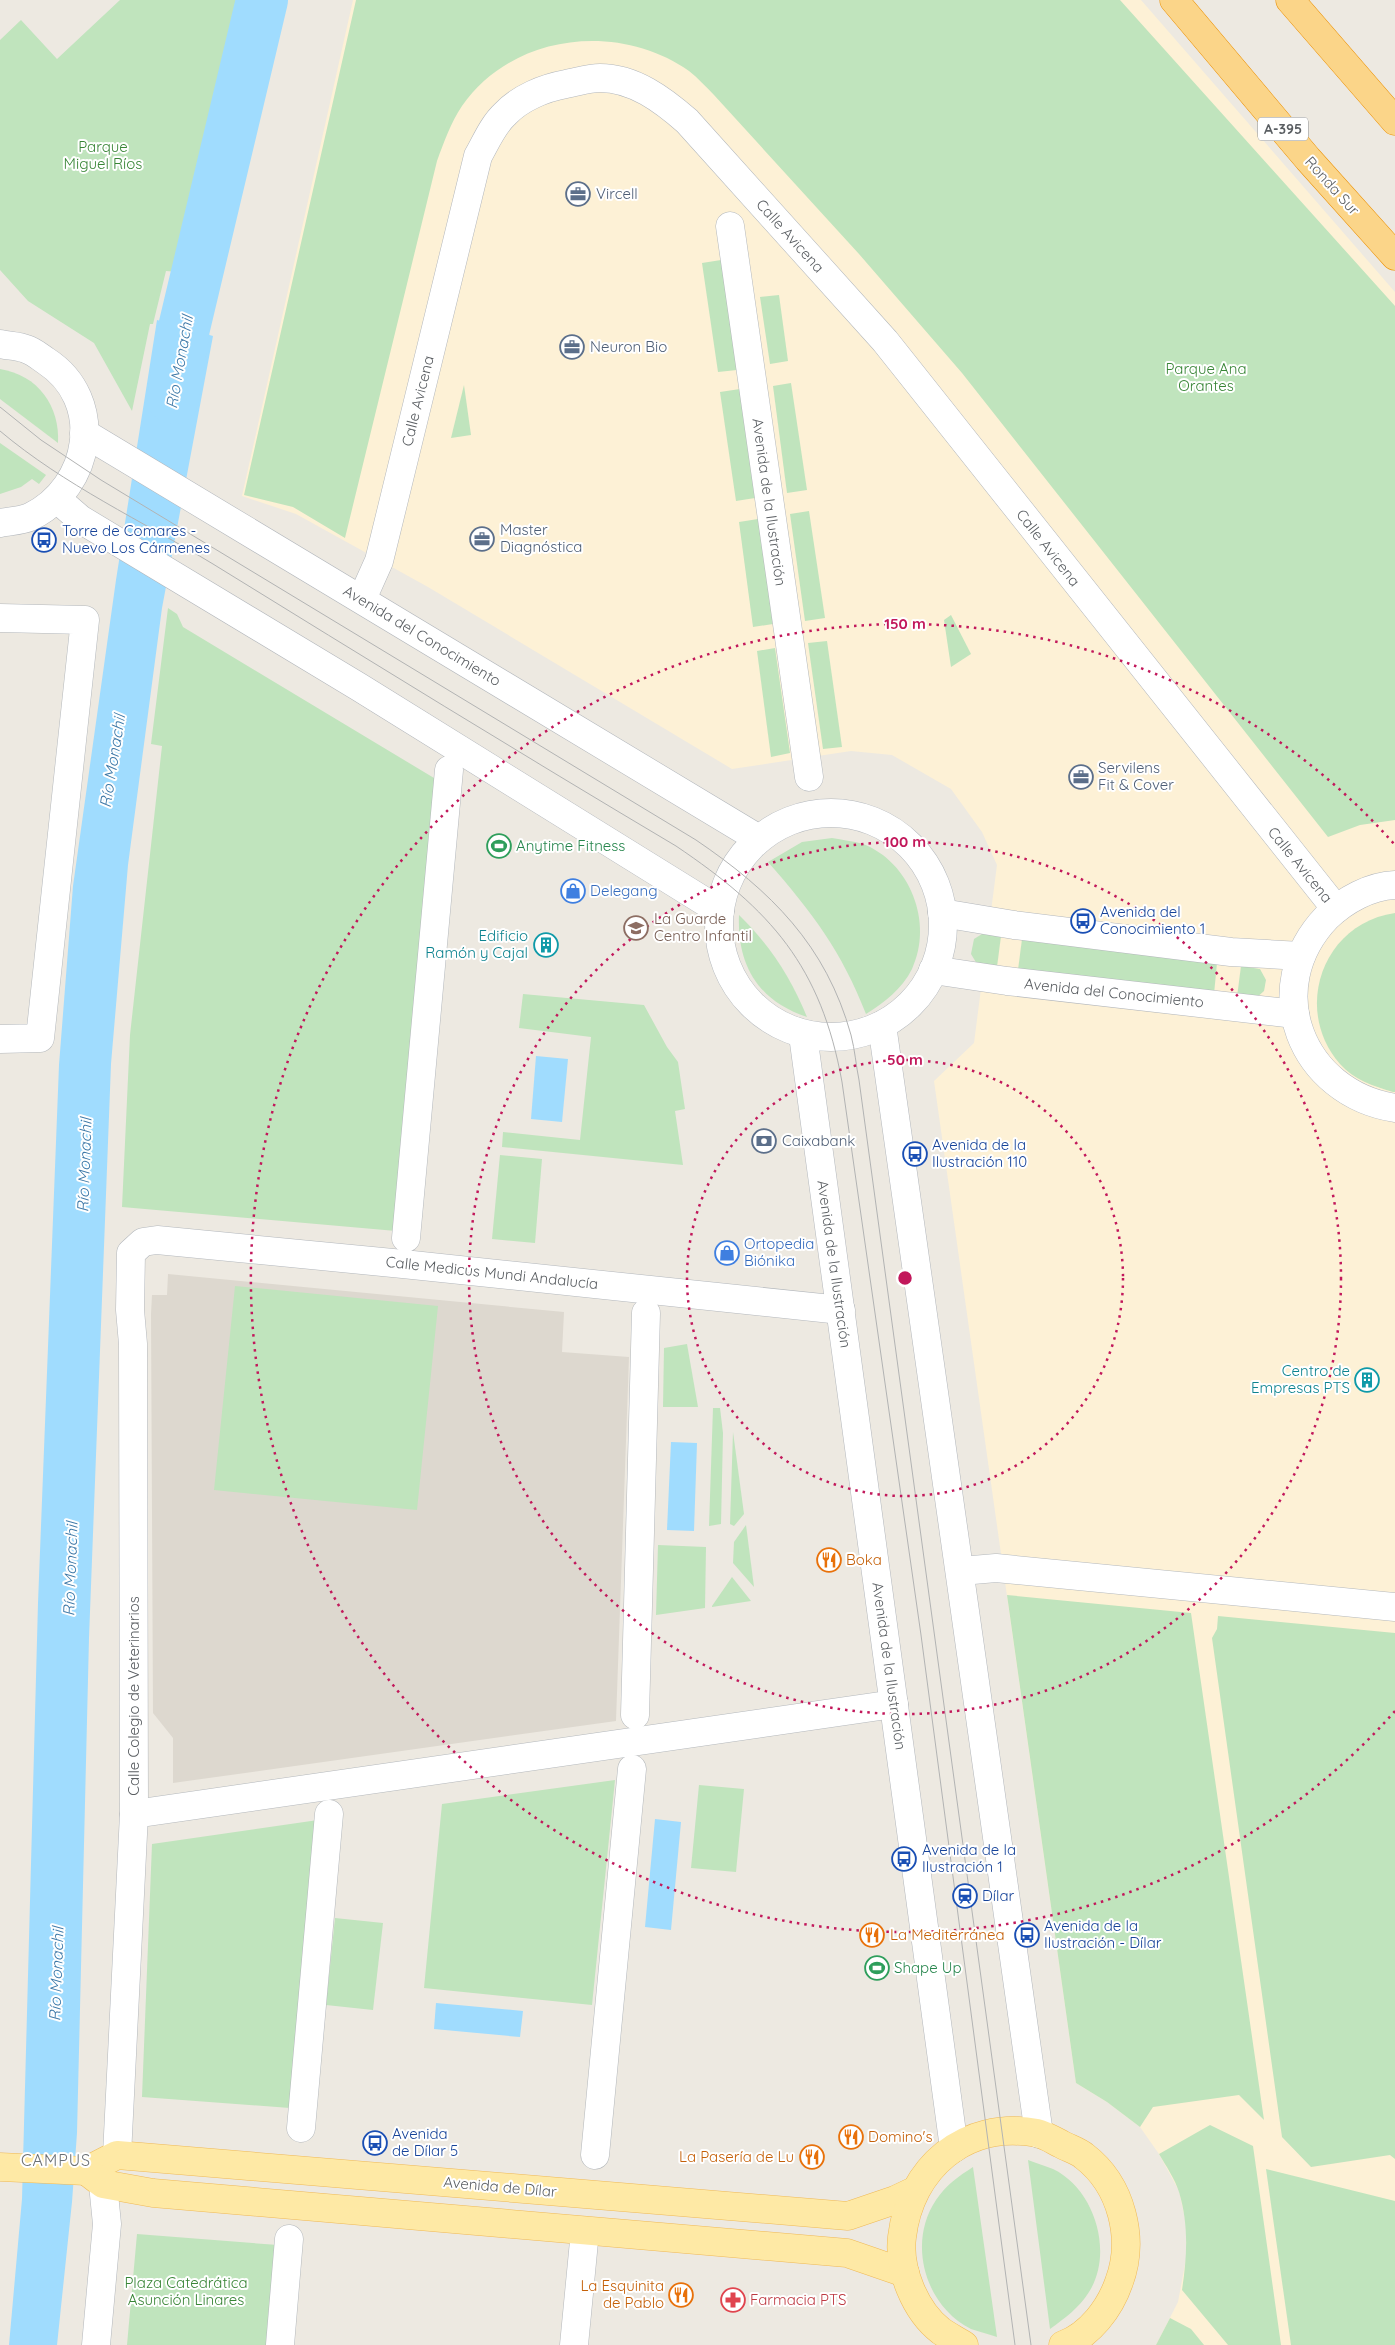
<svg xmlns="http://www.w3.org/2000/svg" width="1395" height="2345" viewBox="0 0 1395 2345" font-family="Quicksand,sans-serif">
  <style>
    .commercial { fill: #fdf1d6 }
    .education { fill: #ddd8cf }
    .green { fill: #c0e4bd }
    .water { fill: #a0dcfe }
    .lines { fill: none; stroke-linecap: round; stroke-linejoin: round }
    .river { stroke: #a0dcfe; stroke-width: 52 }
    .street-casing { stroke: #b4b8bc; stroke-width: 29 }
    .secondary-casing { stroke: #b3b7bc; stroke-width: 29 }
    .primary-casing { stroke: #efb957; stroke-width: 29 }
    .highway-casing { stroke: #eb9003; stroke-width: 29 }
    .street { stroke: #fff; stroke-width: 28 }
    .secondary { stroke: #fff; stroke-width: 28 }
    .primary { stroke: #fee9a5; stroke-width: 28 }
    .highway { stroke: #fbd589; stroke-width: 28 }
    .tram { stroke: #b2b3b3; stroke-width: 1 }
    .ring { fill: none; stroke: #c2185b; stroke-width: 2.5; stroke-dasharray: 2.5 5 }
    .labels { text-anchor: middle; stroke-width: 4; stroke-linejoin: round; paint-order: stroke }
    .shield { fill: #fff; stroke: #8c8e91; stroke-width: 1 }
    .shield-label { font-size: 14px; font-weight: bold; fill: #5a5e62 }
    .park-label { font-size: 15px; fill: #388536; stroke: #fff }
    .street-label { font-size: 15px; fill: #5a5e62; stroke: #fff }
    .service-label { font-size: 15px; fill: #4e5e75; stroke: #fff; text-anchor: start }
    .transit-label { font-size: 15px; fill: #164399; stroke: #fff; text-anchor: start }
    .leisure-label { font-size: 15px; fill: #27864d; stroke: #fff; text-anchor: start }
    .shop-label { font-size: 15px; fill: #366cbe; stroke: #fff; text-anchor: start }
    .education-label { font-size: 15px; fill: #785e54; stroke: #fff; text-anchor: start }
    .culture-label { font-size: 15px; fill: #0d838f; stroke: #fff; text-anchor: end }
    .food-label { font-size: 15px; fill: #c56008; stroke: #fff; text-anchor: start }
    .health-label { font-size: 15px; fill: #be3a42; stroke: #fff; text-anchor: start }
    .water-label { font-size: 16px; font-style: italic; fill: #3c78a7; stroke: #fff }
    .neighbourhood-label { font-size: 16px; letter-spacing: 1px; fill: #6b7074; stroke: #fff }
    .centre { fill: #c2185b; stroke: #fff; stroke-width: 2.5 }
    .ring-label { font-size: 15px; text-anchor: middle; font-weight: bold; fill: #c2185b; stroke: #fff; stroke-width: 4; stroke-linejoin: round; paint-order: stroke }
  </style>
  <rect width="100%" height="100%" fill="#ede9e1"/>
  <polygon class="commercial" points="353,0 1141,0 1395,292 1395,2345 1156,2345 1178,2302 1186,2259 1186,2223 1179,2191 1159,2154 1140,2127 1107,2102 1076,2083 934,1081 974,1043 997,865 982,832 951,789 892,755 851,751 732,769 428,587 296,514 242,496"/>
  <polygon class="education" points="168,1274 564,1312 562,1352 629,1357 616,1721 173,1783 173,1738 153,1713 151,1314 152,1295 167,1295"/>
  <g class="green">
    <polygon points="120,0 247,0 179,272 166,271 153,324 150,324 132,411 94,343 28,301 0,270 0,40 21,20 57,59"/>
    <path d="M356,0H1120L1395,306V820L1360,825L1328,837L962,373L859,254L714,95C706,87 698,78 689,71C619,22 513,33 462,106C451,122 444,142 437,161L345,538L293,507L244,495Z"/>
    <polygon points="721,260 737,370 718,372 702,263"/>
    <polygon points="779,295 788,361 770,364 760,297"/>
    <path d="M0,369C38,375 60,406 58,443L0,399Z"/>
    <polygon points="791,383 807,490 787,493 773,386"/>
    <polygon points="464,385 471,435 451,438"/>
    <polygon points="740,389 755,498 736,501 720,392"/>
    <polygon points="0,443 46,475 39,484 32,479 21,487 0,494"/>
    <polygon points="809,511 825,618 805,621 790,514"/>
    <polygon points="758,519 773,624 753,627 739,522"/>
    <polygon points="168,608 177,614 183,627 439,781 396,1231 122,1207 130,1035 162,746 151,744"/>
    <polygon points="951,615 971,654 951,667 944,620"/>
    <polygon points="827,641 842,747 823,749 808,643"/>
    <polygon points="775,648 790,753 771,757 757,651"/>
    <path d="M832,838C842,840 853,841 863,844C910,862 934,923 912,969C902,989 885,1002 866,1014C842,952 812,912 768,862L802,842Z"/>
    <path d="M1395,913V1092H1393C1373,1086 1354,1080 1340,1064C1292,1009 1323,923 1395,913Z"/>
    <path d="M739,915C770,945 791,978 807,1017C758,1001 737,965 739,915Z"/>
    <polygon points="982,934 1001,936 997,967 977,964 971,954 974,939"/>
    <polygon points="1022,939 1217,963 1214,994 1018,970"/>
    <polygon points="1241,966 1260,969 1266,980 1264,991 1255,999 1237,997"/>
    <polygon points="523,994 644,1005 667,1047 678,1062 685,1109 675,1111 683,1165 502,1147 503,1132 580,1140 591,1037 519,1028"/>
    <polygon points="500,1155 542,1159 535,1243 492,1239"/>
    <polygon points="235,1286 438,1306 417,1510 214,1490"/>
    <polygon points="687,1344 698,1407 663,1407 664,1348"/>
    <polygon points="713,1408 720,1408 723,1433 721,1524 709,1526"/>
    <polygon points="733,1432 744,1514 734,1526 730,1524"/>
    <polygon points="746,1525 754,1587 733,1563 734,1542"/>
    <polygon points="658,1545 706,1547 705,1608 656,1615"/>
    <polygon points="732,1577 751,1601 712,1607 712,1606"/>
    <polygon points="1007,1595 1191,1613 1264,2120 1239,2095 1153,2107 1140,2127 1107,2102 1076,2083"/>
    <polygon points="1218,1616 1395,1633 1395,2159 1390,2155 1311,2167 1282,2137 1212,1638 1217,1629"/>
    <polygon points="615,1780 592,2005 424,1988 442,1804"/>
    <polygon points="699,1785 744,1789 736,1872 691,1868"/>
    <polygon points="318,1820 290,2108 142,2097 152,1844"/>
    <polygon points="335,1918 383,1923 373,2010 326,2005"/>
    <path d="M1210,2125L1253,2146L1281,2345H1228L1182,2290C1187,2257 1189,2225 1179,2192C1175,2179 1166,2166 1159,2154Z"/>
    <path d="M1028,2160C1036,2163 1045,2166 1053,2169C1095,2189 1114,2253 1089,2292C1079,2308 1065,2318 1050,2329Z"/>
    <path d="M973,2167L997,2337C989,2334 979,2332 971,2329C925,2306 907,2243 936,2200C946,2185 959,2176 973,2167Z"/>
    <polygon points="1266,2169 1395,2201 1395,2345 1291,2345"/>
    <polygon points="137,2234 278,2245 267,2345 127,2345"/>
    <polygon points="1170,2318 1191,2329 1204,2345 1156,2345"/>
  </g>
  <g class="water">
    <polygon points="157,320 213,336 162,608 128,865 111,1064 89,1638 77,2133 72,2202 57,2345 9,2345 22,2199 38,1603 59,1065 73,886 116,580"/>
    <polygon points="536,1056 568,1059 562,1122 531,1119"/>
    <polygon points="671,1442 697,1443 694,1531 667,1530"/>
    <polygon points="655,1819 681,1822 671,1930 645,1927"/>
    <polygon points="436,2003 523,2011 520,2037 434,2029"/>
  </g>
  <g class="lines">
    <polyline class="river" points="173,398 184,328 262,0"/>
    <g class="street-casing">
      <g id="street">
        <polyline points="730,226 809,777"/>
        <polyline points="0,618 85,620 40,1038 0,1039"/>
        <polyline points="406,1238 449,770"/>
        <polyline points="961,1571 996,1568 1395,1607"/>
        <polyline points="635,1715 646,1313"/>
        <polyline points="134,1814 894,1704"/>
        <polyline points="301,2128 329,1814"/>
        <polyline points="595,2155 632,1769"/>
        <polyline points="280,2345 289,2239"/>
        <polyline points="574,2345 585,2231"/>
      </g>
    </g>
    <g class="secondary-casing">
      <g id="secondary">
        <path d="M0,344C9,346 18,346 26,349C33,351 40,357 46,361C106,400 92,487 30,517C21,521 9,521 0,523"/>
        <polyline points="84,433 759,839"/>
        <polyline points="57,499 80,519 359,687 720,911"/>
        <path d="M362,599L379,561L478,156C486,142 493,125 505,114C520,98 544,88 566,84C577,82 589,78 600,78C634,78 663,100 687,121L885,341L1336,909"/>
        <circle cx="831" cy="925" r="112"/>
        <path d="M1395,885C1370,886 1345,900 1327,917C1259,988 1301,1093 1395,1108"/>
        <polyline points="942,913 1014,925 1231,952 1301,956"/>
        <polyline points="933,970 1007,981 1295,1014"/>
        <polyline points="882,1025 1039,2134"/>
        <polyline points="803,1035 954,2148"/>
        <polyline points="117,2155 134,1814 133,1344 130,1310 131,1253 143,1242 157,1240 403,1264 841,1310"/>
        <polyline points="96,2345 107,2224 103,2184"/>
      </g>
    </g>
    <g class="primary-casing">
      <g id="primary">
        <polyline points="0,2167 86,2171 117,2155 848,2216 895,2200 914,2191"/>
        <polyline points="86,2171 103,2184 153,2193 847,2253 905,2273"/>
        <path d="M964,2345C956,2340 948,2336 941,2331C915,2311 898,2269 902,2237C910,2168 965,2120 1037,2133C1045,2135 1053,2140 1061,2144C1068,2148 1078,2151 1084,2156C1122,2185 1135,2239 1119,2282C1110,2308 1090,2335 1063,2345"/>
      </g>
    </g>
    <g class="highway-casing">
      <g id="highway">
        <polyline points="1174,0 1308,159 1395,256"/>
        <polyline points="1290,0 1395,121"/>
      </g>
    </g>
    <use href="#street" class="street"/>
    <use href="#secondary" class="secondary"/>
    <use href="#primary" class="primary"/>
    <use href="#highway" class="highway"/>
    <g class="tram">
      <path d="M0,407L41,440L101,480L696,840C771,891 826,945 851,1035C855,1050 856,1066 859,1080L1031,2345"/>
      <path d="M0,431C64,485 142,521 213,564C367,659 521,754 676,846C771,910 821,966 842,1082L921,1635L1015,2345"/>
    </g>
  </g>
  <g class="ring">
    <circle cx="905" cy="1278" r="218"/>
    <circle cx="905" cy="1278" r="436"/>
    <path d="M1395 1711A654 654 0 1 1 1395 845"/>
  </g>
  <defs>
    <g id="office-ring" transform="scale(1.25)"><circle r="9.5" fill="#fff" stroke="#5c6f8a" stroke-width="1.5"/><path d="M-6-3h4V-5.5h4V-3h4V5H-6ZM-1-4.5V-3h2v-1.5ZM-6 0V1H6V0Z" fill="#5c6f8a"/></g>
    <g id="bus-ring" transform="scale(1.25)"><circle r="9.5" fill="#fff" stroke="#1a4fb4" stroke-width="1.5"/><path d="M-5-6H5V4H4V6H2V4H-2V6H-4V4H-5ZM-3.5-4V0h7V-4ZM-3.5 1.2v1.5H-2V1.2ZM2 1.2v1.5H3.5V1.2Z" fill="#1a4fb4"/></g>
    <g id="stadium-ring" transform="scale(1.25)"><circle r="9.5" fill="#fff" stroke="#2e9e5b" stroke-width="1.5"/><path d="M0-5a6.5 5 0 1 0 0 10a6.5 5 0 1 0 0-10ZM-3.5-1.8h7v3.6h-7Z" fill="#2e9e5b"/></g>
    <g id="shop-ring" transform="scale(1.25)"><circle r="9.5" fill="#fff" stroke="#3f7fe0" stroke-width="1.5"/><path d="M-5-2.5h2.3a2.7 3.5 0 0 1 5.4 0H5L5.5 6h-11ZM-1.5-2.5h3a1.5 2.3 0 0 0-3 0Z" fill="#3f7fe0"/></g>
    <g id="school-ring" transform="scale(1.25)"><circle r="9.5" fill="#fff" stroke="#8d6e63" stroke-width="1.5"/><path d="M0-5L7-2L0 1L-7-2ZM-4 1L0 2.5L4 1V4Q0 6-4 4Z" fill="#8d6e63"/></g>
    <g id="building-ring" transform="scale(1.25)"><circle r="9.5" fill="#fff" stroke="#0f9aa8" stroke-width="1.5"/><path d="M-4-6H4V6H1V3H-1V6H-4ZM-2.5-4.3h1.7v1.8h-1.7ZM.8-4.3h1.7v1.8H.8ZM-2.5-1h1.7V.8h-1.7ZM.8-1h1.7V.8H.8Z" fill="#0f9aa8"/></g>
    <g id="bank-ring" transform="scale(1.25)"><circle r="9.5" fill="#fff" stroke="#5c6f8a" stroke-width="1.5"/><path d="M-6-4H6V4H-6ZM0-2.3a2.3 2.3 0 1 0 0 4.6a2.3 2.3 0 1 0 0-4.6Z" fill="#5c6f8a"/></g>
    <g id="restaurant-ring" transform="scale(1.25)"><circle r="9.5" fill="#fff" stroke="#e8710a" stroke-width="1.5"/><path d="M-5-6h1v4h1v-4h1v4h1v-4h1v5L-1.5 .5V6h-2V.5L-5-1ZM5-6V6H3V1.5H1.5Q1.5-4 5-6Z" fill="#e8710a"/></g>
    <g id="station-ring" transform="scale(1.25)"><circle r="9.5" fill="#fff" stroke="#1a4fb4" stroke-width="1.5"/><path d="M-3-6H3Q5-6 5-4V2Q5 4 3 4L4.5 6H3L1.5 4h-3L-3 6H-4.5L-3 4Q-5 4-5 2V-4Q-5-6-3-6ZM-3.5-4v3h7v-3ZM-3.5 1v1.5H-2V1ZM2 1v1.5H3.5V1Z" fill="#1a4fb4"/></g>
    <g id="pharmacy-ring" transform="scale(1.25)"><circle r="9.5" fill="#fff" stroke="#e0444e" stroke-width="1.5"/><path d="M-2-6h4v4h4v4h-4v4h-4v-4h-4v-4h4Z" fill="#e0444e"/></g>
  </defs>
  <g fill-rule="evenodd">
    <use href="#office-ring" x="578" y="194"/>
    <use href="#office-ring" x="572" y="347"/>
    <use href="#office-ring" x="482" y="539"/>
    <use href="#bus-ring" x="44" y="540"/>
    <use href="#office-ring" x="1081" y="777"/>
    <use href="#stadium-ring" x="499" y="846"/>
    <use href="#shop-ring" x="573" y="891"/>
    <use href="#bus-ring" x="1083" y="921"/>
    <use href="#school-ring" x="636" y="928"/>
    <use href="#building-ring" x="546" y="945"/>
    <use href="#bank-ring" x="764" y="1141"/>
    <use href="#bus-ring" x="915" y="1154"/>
    <use href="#shop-ring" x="727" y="1253"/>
    <use href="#building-ring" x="1367" y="1380"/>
    <use href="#restaurant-ring" x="829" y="1560"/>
    <use href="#bus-ring" x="904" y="1859"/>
    <use href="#station-ring" x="965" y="1896"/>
    <use href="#restaurant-ring" x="872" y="1935"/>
    <use href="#bus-ring" x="1027" y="1935"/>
    <use href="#stadium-ring" x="877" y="1968"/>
    <use href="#restaurant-ring" x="851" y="2137"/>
    <use href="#bus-ring" x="375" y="2143"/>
    <use href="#restaurant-ring" x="812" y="2157"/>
    <use href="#restaurant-ring" x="681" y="2295"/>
    <use href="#pharmacy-ring" x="733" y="2300"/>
  </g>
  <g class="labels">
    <rect class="shield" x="1258" y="117.5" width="50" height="23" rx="4"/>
    <g class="shield-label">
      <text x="1283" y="134">A-395</text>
    </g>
    <g class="park-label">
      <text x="103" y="152">Parque<tspan x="103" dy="17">Miguel Ríos</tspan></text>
      <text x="1206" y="374">Parque Ana<tspan x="1206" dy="17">Orantes</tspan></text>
      <text x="186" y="2288">Plaza Catedrática<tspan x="186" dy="17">Asunción Linares</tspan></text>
    </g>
    <g class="street-label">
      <text transform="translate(1332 186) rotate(48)" y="5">Ronda Sur</text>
      <text transform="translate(790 236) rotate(48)" y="5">Calle Avicena</text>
      <text transform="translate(418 401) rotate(-76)" y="5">Calle Avicena</text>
      <text transform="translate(769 502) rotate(82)" y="5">Avenida de la Ilustración</text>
      <text transform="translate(1048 548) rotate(52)" y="5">Calle Avicena</text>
      <text transform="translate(422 636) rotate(31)" y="5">Avenida del Conocimiento</text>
      <text transform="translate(1300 865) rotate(51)" y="5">Calle Avicena</text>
      <text transform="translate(1114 993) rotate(6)" y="5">Avenida del Conocimiento</text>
      <text transform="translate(834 1264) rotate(82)" y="5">Avenida de la Ilustración</text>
      <text transform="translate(492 1273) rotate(6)" y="5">Calle Medicus Mundi Andalucía</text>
      <text transform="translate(889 1666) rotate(82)" y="5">Avenida de la Ilustración</text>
      <text transform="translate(134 1696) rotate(-90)" y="5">Calle Colegio de Veterinarios</text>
      <text transform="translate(500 2187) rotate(5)" y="5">Avenida de Dílar</text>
    </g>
    <g class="service-label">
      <text x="596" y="199">Vircell</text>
      <text x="590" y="352">Neuron Bio</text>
      <text x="500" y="535">Master<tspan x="500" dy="17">Diagnóstica</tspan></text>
      <text x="1098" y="773">Servilens<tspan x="1098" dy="17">Fit &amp; Cover</tspan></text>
      <text x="782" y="1146">Caixabank</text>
    </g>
    <g class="transit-label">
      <text x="62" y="536">Torre de Comares -<tspan x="62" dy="17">Nuevo Los Cármenes</tspan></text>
      <text x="1100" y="917">Avenida del<tspan x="1100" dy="17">Conocimiento 1</tspan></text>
      <text x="932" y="1150">Avenida de la<tspan x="932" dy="17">Ilustración 110</tspan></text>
      <text x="922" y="1855">Avenida de la<tspan x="922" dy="17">Ilustración 1</tspan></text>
      <text x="982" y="1901">Dílar</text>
      <text x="1044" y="1931">Avenida de la<tspan x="1044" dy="17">Ilustración - Dílar</tspan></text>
      <text x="392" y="2139">Avenida<tspan x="392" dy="17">de Dílar 5</tspan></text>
    </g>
    <g class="leisure-label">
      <text x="516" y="851">Anytime Fitness</text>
      <text x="894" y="1973">Shape Up</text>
    </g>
    <g class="shop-label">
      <text x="590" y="896">Delegang</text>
      <text x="744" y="1249">Ortopedia<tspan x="744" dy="17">Biónika</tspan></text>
    </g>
    <g class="education-label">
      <text x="654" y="924">La Guarde<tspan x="654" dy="17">Centro Infantil</tspan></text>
    </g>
    <g class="culture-label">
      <text x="528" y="941">Edificio<tspan x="528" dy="17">Ramón y Cajal</tspan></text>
      <text x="1350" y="1376">Centro de<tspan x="1350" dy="17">Empresas PTS</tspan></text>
    </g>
    <g class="food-label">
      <text x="846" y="1565">Boka</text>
      <text x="890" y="1940">La Mediterránea</text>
      <text x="868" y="2142">Domino's</text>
      <text x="794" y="2162" text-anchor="end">La Pasería de Lu</text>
      <text x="664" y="2291" text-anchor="end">La Esquinita<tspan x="664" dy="17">de Pablo</tspan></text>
    </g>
    <g class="health-label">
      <text x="750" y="2305">Farmacia PTS</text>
    </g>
    <g class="water-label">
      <text transform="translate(179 362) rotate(-80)" y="6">Río Monachil</text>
      <text transform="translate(112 761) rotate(-81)" y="6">Río Monachil</text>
      <text transform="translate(84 1165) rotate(-88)" y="6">Río Monachil</text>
      <text transform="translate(70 1569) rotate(-88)" y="6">Río Monachil</text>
      <text transform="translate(56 1974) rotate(-88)" y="6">Río Monachil</text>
    </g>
    <g class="neighbourhood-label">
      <text x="56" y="2166">CAMPUS</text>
    </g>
  </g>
  <circle cx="905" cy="1278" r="8" class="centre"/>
  <g class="ring-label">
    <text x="905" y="629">150 m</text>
    <text x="905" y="847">100 m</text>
    <text x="905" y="1065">50 m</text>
  </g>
</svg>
